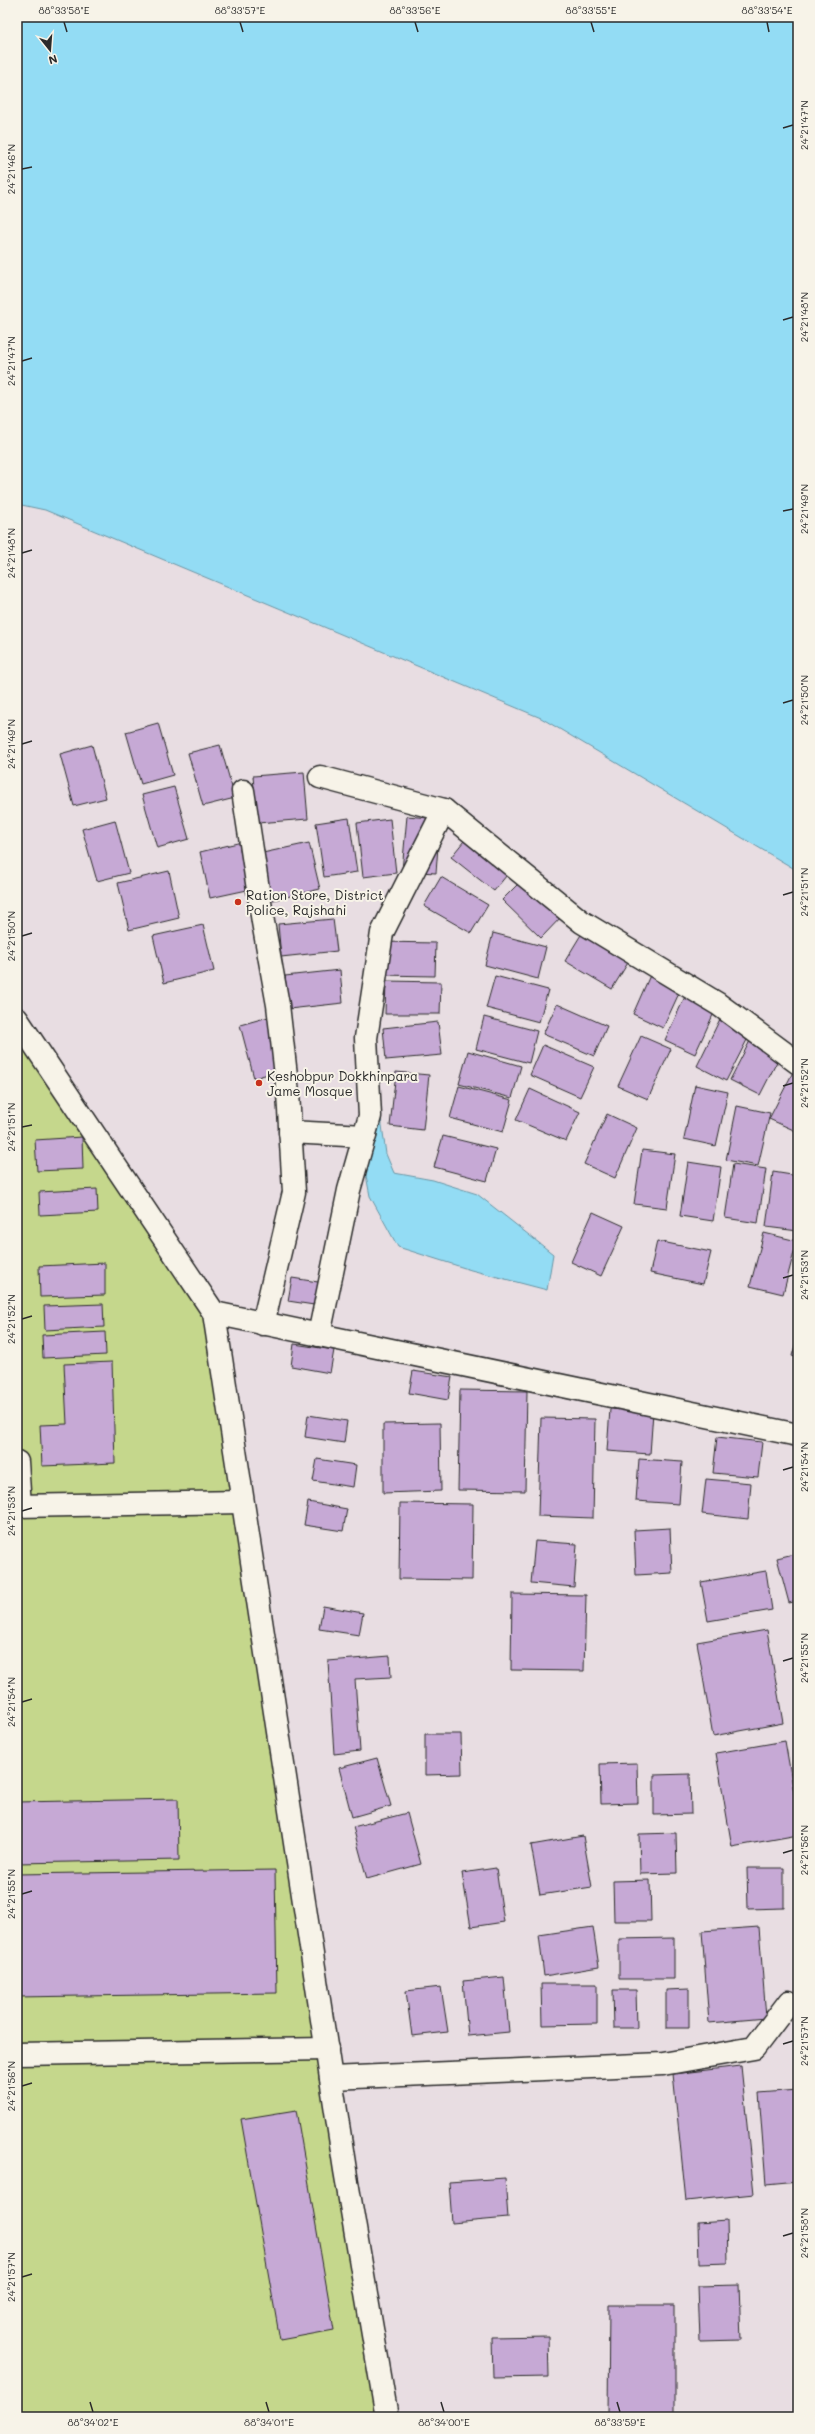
<svg xmlns="http://www.w3.org/2000/svg" width="815" height="2434" viewBox="0 0 815 2434" font-family="Mali,sans-serif">
  <style>
    .green { fill: #c5d78c; stroke: #78815c }
    .water { fill: #93dcf4; stroke: #6995a4 }
    .building { fill: #c6a9d5; stroke: #2b2b2b }
    .lines { fill: none; stroke-linecap: round; stroke-linejoin: round }
    .street-casing { stroke: #2b2b2b; stroke-width: 25 }
    .street { stroke: #f7f3e8; stroke-width: 22 }
    .ticks { fill: none; stroke: #2b2b2b; stroke-width: 1.5 }
    .poi-dot { fill: #c8321e; stroke: #f7f3e8; stroke-width: 1.5 }
    .labels { text-anchor: middle; stroke-width: 4; stroke-linejoin: round; paint-order: stroke }
    .poi-label { font-size: 13px; fill: #2b2b2b; stroke: #f7f3e8; text-anchor: start }
    .neatline { fill: none; stroke: #2b2b2b; stroke-width: 1.5 }
    .ticks-label { font-size: 10px; text-anchor: middle; fill: #2b2b2b }
  </style>
  <rect width="100%" height="100%" fill="#e8dde2"/>
  <filter id="ink" filterUnits="userSpaceOnUse"><feTurbulence type="fractalNoise" baseFrequency=".025" numOctaves="2"/><feDisplacementMap in="SourceGraphic" scale="8" xChannelSelector="R" yChannelSelector="G"/><feConvolveMatrix kernelMatrix="1 2 1 2 8 2 1 2 1" color-interpolation-filters="sRGB"/></filter>
  <g filter="url(#ink)">
    <polygon class="green" points="17,1036 205,1319 379,2417 17,2417"/>
    <g class="water">
      <polygon points="17,17 798,17 798,871 541,718 45,510 17,504"/>
      <polygon points="380,1111 386,1154 394,1173 433,1180 477,1194 553,1254 547,1290 471,1270 398,1247 370,1196 364,1165"/>
    </g>
    <g class="building">
      <polygon points="158,723 173,775 141,784 126,732"/>
      <polygon points="92,745 106,798 74,806 60,754"/>
      <polygon points="220,745 235,798 203,806 188,753"/>
      <polygon points="304,772 308,819 257,823 253,776"/>
      <polygon points="174,787 189,839 157,848 142,795"/>
      <polygon points="407,816 440,819 436,873 402,871"/>
      <polygon points="349,818 357,872 324,877 316,823"/>
      <polygon points="390,819 396,873 363,877 357,823"/>
      <polygon points="115,820 129,873 97,881 82,829"/>
      <polygon points="472,831 515,865 494,891 451,857"/>
      <polygon points="250,840 261,887 210,898 200,852"/>
      <polygon points="309,843 320,889 269,901 258,854"/>
      <polygon points="169,871 179,918 129,930 118,883"/>
      <polygon points="441,877 488,905 471,933 424,906"/>
      <polygon points="525,877 564,914 541,938 502,900"/>
      <polygon points="333,919 337,951 281,957 278,924"/>
      <polygon points="203,925 214,971 164,983 153,936"/>
      <polygon points="493,933 546,947 538,979 485,965"/>
      <polygon points="582,933 629,961 612,989 565,961"/>
      <polygon points="381,942 436,943 435,976 380,975"/>
      <polygon points="655,964 686,978 663,1028 633,1014"/>
      <polygon points="340,970 343,1003 289,1009 285,976"/>
      <polygon points="495,976 548,990 539,1022 486,1008"/>
      <polygon points="386,981 441,982 440,1014 385,1014"/>
      <polygon points="688,990 718,1004 695,1054 665,1040"/>
      <polygon points="557,1004 607,1026 594,1056 543,1034"/>
      <polygon points="272,1016 286,1069 254,1078 240,1025"/>
      <polygon points="484,1017 537,1031 529,1063 476,1049"/>
      <polygon points="721,1017 751,1032 726,1081 697,1066"/>
      <polygon points="438,1022 442,1055 386,1060 383,1028"/>
      <polygon points="755,1031 785,1046 760,1095 730,1080"/>
      <polygon points="641,1036 671,1049 648,1099 618,1086"/>
      <polygon points="543,1045 594,1067 580,1097 530,1075"/>
      <polygon points="468,1051 521,1066 512,1098 459,1084"/>
      <polygon points="794,1070 798,1071 798,1132 769,1119"/>
      <polygon points="396,1072 429,1075 423,1130 390,1126"/>
      <polygon points="695,1085 728,1092 716,1146 684,1139"/>
      <polygon points="459,1086 512,1100 503,1132 450,1118"/>
      <polygon points="530,1089 580,1112 566,1141 516,1120"/>
      <polygon points="737,1106 770,1113 758,1166 726,1160"/>
      <polygon points="607,1114 637,1128 615,1178 584,1164"/>
      <polygon points="443,1136 496,1149 487,1181 434,1167"/>
      <polygon points="82,1137 83,1169 37,1171 35,1140"/>
      <polygon points="642,1150 675,1154 667,1208 634,1204"/>
      <polygon points="688,1162 721,1167 713,1221 680,1216"/>
      <polygon points="733,1164 766,1169 758,1223 725,1218"/>
      <polygon points="773,1172 798,1176 798,1231 766,1227"/>
      <polygon points="97,1189 98,1212 40,1215 39,1192"/>
      <polygon points="593,1212 624,1226 601,1276 571,1262"/>
      <polygon points="764,1233 797,1241 783,1294 750,1286"/>
      <polygon points="657,1241 711,1252 703,1284 650,1273"/>
      <polygon points="105,1263 105,1295 40,1297 39,1266"/>
      <polygon points="292,1278 331,1284 327,1307 288,1301"/>
      <polygon points="103,1304 104,1327 45,1330 44,1306"/>
      <polygon points="105,1332 106,1355 43,1358 42,1335"/>
      <polygon points="798,1335 798,1358 792,1356"/>
      <polygon points="294,1344 334,1350 330,1373 291,1366"/>
      <polygon points="112,1362 115,1463 42,1466 40,1425 67,1424 64,1364"/>
      <polygon points="413,1371 452,1377 448,1400 409,1393"/>
      <polygon points="460,1390 527,1391 525,1491 458,1490"/>
      <polygon points="610,1409 653,1412 650,1454 607,1451"/>
      <polygon points="308,1415 347,1421 344,1443 305,1437"/>
      <polygon points="541,1418 595,1419 593,1518 538,1516"/>
      <polygon points="440,1423 441,1491 383,1493 383,1424"/>
      <polygon points="717,1437 762,1442 758,1477 713,1473"/>
      <polygon points="317,1459 356,1465 353,1487 313,1481"/>
      <polygon points="639,1459 682,1462 679,1504 636,1501"/>
      <polygon points="706,1479 751,1483 748,1519 702,1514"/>
      <polygon points="308,1502 347,1509 343,1531 304,1525"/>
      <polygon points="400,1503 473,1504 472,1580 399,1579"/>
      <polygon points="670,1528 672,1573 636,1575 634,1530"/>
      <polygon points="535,1541 577,1544 574,1587 531,1583"/>
      <polygon points="798,1553 798,1601 789,1603 777,1558"/>
      <polygon points="766,1571 772,1610 708,1621 701,1582"/>
      <polygon points="512,1594 586,1595 584,1671 511,1670"/>
      <polygon points="323,1606 363,1613 359,1635 319,1629"/>
      <polygon points="767,1630 783,1723 713,1736 697,1642"/>
      <polygon points="390,1656 391,1677 355,1679 360,1751 334,1754 328,1661"/>
      <polygon points="425,1734 461,1734 462,1774 425,1775"/>
      <polygon points="785,1741 798,1815 798,1835 732,1847 716,1753"/>
      <polygon points="377,1758 391,1806 352,1817 339,1768"/>
      <polygon points="637,1763 638,1803 601,1804 600,1764"/>
      <polygon points="690,1774 691,1814 654,1815 654,1775"/>
      <polygon points="178,1799 179,1860 17,1863 17,1802"/>
      <polygon points="407,1813 421,1864 367,1879 353,1827"/>
      <polygon points="676,1833 677,1873 640,1874 639,1834"/>
      <polygon points="583,1836 592,1887 540,1895 531,1845"/>
      <polygon points="496,1868 504,1922 471,1927 462,1873"/>
      <polygon points="747,1868 784,1868 784,1908 748,1909"/>
      <polygon points="275,1870 277,1993 17,1997 17,1874"/>
      <polygon points="650,1880 651,1921 614,1921 613,1881"/>
      <polygon points="593,1927 599,1967 544,1976 539,1935"/>
      <polygon points="759,1927 766,2018 709,2023 702,1931"/>
      <polygon points="674,1938 674,1979 619,1979 619,1939"/>
      <polygon points="504,1977 509,2032 468,2036 463,1981"/>
      <polygon points="541,1984 597,1984 597,2024 542,2025"/>
      <polygon points="441,1987 448,2032 412,2036 406,1991"/>
      <polygon points="689,1989 689,2028 666,2028 666,1990"/>
      <polygon points="613,1990 636,1990 637,2028 614,2028"/>
      <polygon points="741,2066 754,2194 686,2201 673,2074"/>
      <polygon points="798,2090 798,2182 766,2185 759,2093"/>
      <polygon points="296,2110 334,2330 280,2340 241,2119"/>
      <polygon points="505,2178 508,2218 452,2223 449,2182"/>
      <polygon points="727,2221 728,2263 699,2264 698,2223"/>
      <polygon points="739,2285 741,2340 700,2341 698,2286"/>
      <polygon points="609,2305 675,2305 675,2417 608,2417"/>
      <polygon points="548,2336 549,2377 493,2378 492,2337"/>
    </g>
    <g class="lines">
      <g class="street-casing">
        <g id="street">
          <polyline points="320,777 444,810 582,922 718,1004 798,1063"/>
          <polyline points="243,791 263,922 278,1005 288,1093 294,1192 263,1324"/>
          <polyline points="17,1019 214,1313 345,2170 387,2417"/>
          <polyline points="290,1132 365,1136"/>
          <polyline points="214,1313 798,1435"/>
          <polyline points="319,1335 349,1190 370,1116 366,1038 382,933 444,810"/>
          <polyline points="17,1462 20,1506"/>
          <polyline points="17,1506 242,1502"/>
          <polyline points="17,2054 327,2049"/>
          <polyline points="331,2078 663,2064 754,2048 789,2002"/>
        </g>
      </g>
      <use href="#street" class="street"/>
    </g>
  </g>
  <path class="ticks" d="M64,22L67,32M240,22L243,32M415,22L418,32M591,22L594,32M767,22L769,32M783,128L793,125M22,169L32,167M783,320L793,317M22,361L32,358M783,511L793,509M22,553L32,550M783,703L793,700M22,744L32,741M783,895L793,892M22,936L32,933M783,1086L793,1083M22,1127L32,1125M783,1278L793,1275M22,1319L32,1316M783,1470L793,1467M22,1511L32,1508M783,1661L793,1658M22,1702L32,1699M783,1853L793,1850M22,1894L32,1891M783,2044L793,2041M22,2086L32,2083M783,2236L793,2233M22,2277L32,2274M90,2402L93,2412M266,2402L269,2412M441,2402L444,2412M617,2402L620,2412"/>
  <g class="poi-dot">
    <circle cx="238" cy="902" r="4"/>
    <circle cx="259" cy="1083" r="4"/>
  </g>
  <g class="labels">
    <g class="poi-label">
      <text x="246" y="900">Ration Store, District<tspan x="246" dy="15">Police, Rajshahi</tspan></text>
      <text x="267" y="1081">Keshobpur Dokkhinpara<tspan x="267" dy="15">Jame Mosque</tspan></text>
    </g>
  </g>
  <rect width="815" height="2434" fill="none" stroke="#f7f3e8" stroke-width="44"/>
  <g transform="translate(50 50) rotate(163)" stroke="#f7f3e8" stroke-width="3" paint-order="stroke">
  <path d="M0-3L7 15L0 10L-7 15Z" fill="#2b2b2b"/>
  <text y="-6" font-size="11" font-weight="bold" text-anchor="middle" fill="#2b2b2b">N</text>
  </g>
  <rect x="22" y="22" width="771" height="2390" class="neatline"/>
  <g class="ticks-label">
    <text x="64" y="14">88°33'58"E</text>
    <text x="240" y="14">88°33'57"E</text>
    <text x="415" y="14">88°33'56"E</text>
    <text x="591" y="14">88°33'55"E</text>
    <text x="767" y="14">88°33'54"E</text>
    <text transform="translate(804 125) rotate(-90)" y="4">24°21'47"N</text>
    <text transform="translate(11 169) rotate(-90)" y="4">24°21'46"N</text>
    <text transform="translate(804 317) rotate(-90)" y="4">24°21'48"N</text>
    <text transform="translate(11 361) rotate(-90)" y="4">24°21'47"N</text>
    <text transform="translate(804 509) rotate(-90)" y="4">24°21'49"N</text>
    <text transform="translate(11 553) rotate(-90)" y="4">24°21'48"N</text>
    <text transform="translate(804 700) rotate(-90)" y="4">24°21'50"N</text>
    <text transform="translate(11 744) rotate(-90)" y="4">24°21'49"N</text>
    <text transform="translate(804 892) rotate(-90)" y="4">24°21'51"N</text>
    <text transform="translate(11 936) rotate(-90)" y="4">24°21'50"N</text>
    <text transform="translate(804 1083) rotate(-90)" y="4">24°21'52"N</text>
    <text transform="translate(11 1127) rotate(-90)" y="4">24°21'51"N</text>
    <text transform="translate(804 1275) rotate(-90)" y="4">24°21'53"N</text>
    <text transform="translate(11 1319) rotate(-90)" y="4">24°21'52"N</text>
    <text transform="translate(804 1467) rotate(-90)" y="4">24°21'54"N</text>
    <text transform="translate(11 1511) rotate(-90)" y="4">24°21'53"N</text>
    <text transform="translate(804 1658) rotate(-90)" y="4">24°21'55"N</text>
    <text transform="translate(11 1702) rotate(-90)" y="4">24°21'54"N</text>
    <text transform="translate(804 1850) rotate(-90)" y="4">24°21'56"N</text>
    <text transform="translate(11 1894) rotate(-90)" y="4">24°21'55"N</text>
    <text transform="translate(804 2041) rotate(-90)" y="4">24°21'57"N</text>
    <text transform="translate(11 2086) rotate(-90)" y="4">24°21'56"N</text>
    <text transform="translate(804 2233) rotate(-90)" y="4">24°21'58"N</text>
    <text transform="translate(11 2277) rotate(-90)" y="4">24°21'57"N</text>
    <text x="93" y="2426">88°34'02"E</text>
    <text x="269" y="2426">88°34'01"E</text>
    <text x="444" y="2426">88°34'00"E</text>
    <text x="620" y="2426">88°33'59"E</text>
  </g>
</svg>
